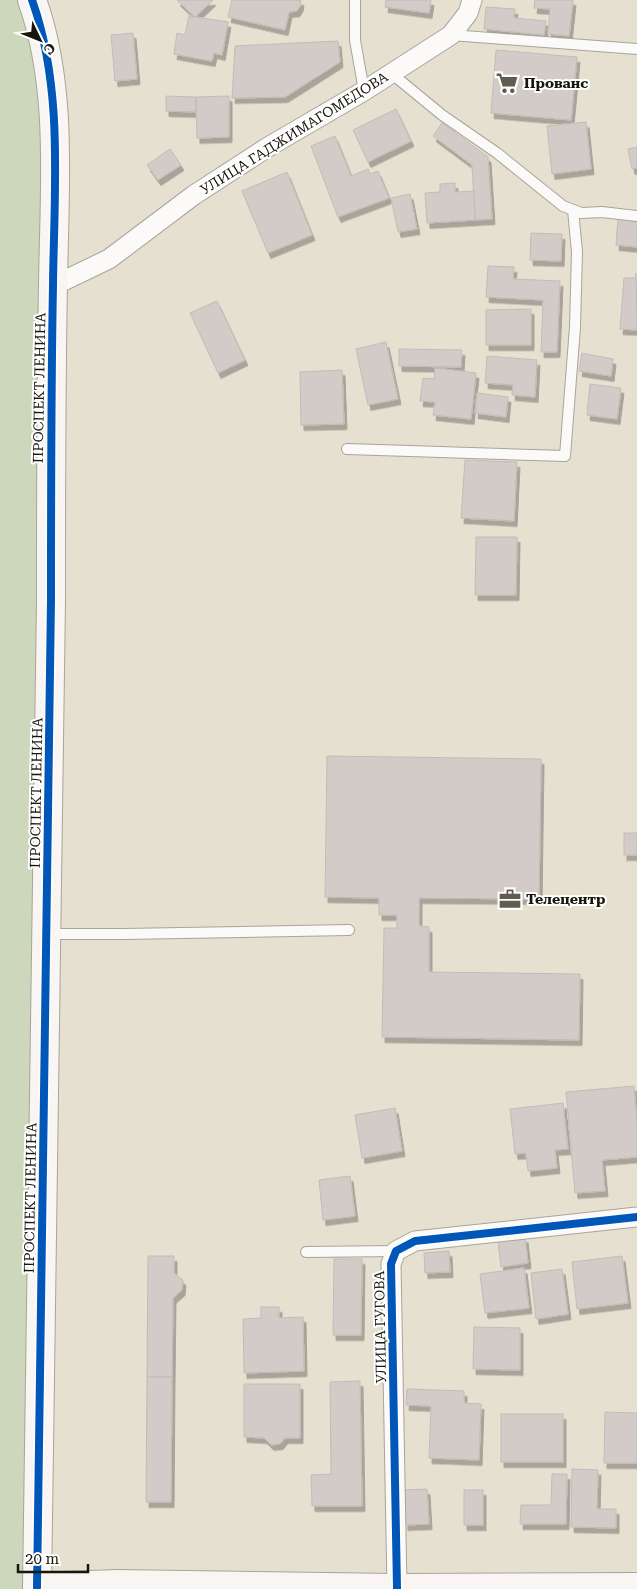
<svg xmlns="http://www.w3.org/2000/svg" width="637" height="1589" viewBox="0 0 637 1589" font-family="'Roboto Serif',serif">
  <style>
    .green { fill: #cdd7bc }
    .building { fill: #d2cbc7; stroke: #c3bbb8; filter: url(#shadow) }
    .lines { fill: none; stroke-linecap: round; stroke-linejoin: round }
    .lane-casing { stroke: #a8a499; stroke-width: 12 }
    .street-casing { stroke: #a8a499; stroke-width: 21 }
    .secondary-casing { stroke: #a8a499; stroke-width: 30 }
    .lane { stroke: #fbfaf8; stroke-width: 10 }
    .street { stroke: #fbfaf8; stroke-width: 19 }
    .secondary { stroke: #f8f5f3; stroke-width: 28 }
    .cycleway-casing { stroke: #fff; stroke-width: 11 }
    .cycleway { stroke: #0057b8; stroke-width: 8 }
    .labels { text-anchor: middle; stroke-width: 4; stroke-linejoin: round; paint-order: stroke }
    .poi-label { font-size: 14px; font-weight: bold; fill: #18150b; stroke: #fff; text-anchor: start }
    .street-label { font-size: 14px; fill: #18150b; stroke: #fff }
  </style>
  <defs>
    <filter id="shadow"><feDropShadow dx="3" dy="5.5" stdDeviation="0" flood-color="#0004"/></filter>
  </defs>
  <rect width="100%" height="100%" fill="#e6e0d1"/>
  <polygon class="green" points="0,0 32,0 45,51 37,1589 0,1589"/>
  <g class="building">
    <polygon points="177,0 213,0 195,17"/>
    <polygon points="232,0 301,0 300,6 297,11 289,12 285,30 228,17"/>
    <polygon points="386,0 431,0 429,13 385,7"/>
    <polygon points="535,0 573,0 569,36 548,34 550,9 534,8"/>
    <polygon points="486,7 515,9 514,18 546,21 544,35 484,29"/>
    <polygon points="189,16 228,22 222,55 214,53 212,61 174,54 177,33 185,35"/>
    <polygon points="133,33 137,79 115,81 111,35"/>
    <polygon points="338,41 340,62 285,97 232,98 235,46"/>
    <polygon points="496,50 577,57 571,120 491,113"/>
    <polygon points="166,96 196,97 196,112 166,111"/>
    <polygon points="229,96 229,137 197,138 196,97"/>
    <polygon points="396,109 411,141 368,162 353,130"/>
    <polygon points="586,122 591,169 552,174 547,126"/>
    <polygon points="442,123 488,157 492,219 475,220 472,165 433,136"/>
    <polygon points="335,136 351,176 368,169 370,174 378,171 389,198 338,217 311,146"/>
    <polygon points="637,147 637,168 632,169 628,149"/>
    <polygon points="170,149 181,165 158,180 147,165"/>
    <polygon points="287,172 312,235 268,253 242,191"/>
    <polygon points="455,183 455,192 474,191 475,220 427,223 425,193 440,192 440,184"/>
    <polygon points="410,194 417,229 398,232 391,198"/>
    <polygon points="618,219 637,221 637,247 616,245"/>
    <polygon points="531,233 562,234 561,261 530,260"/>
    <polygon points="488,266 514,267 513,279 560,281 557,352 541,352 543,300 486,297"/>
    <polygon points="636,273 637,330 620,329 624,278 635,278"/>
    <polygon points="217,301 245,360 218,373 190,313"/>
    <polygon points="531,309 531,345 486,345 486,310"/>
    <polygon points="386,342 398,399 368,405 356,349"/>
    <polygon points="399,349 462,350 461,367 399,366"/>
    <polygon points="582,353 613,359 611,376 579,371"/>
    <polygon points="487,356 537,360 535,397 512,395 513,385 485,383"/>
    <polygon points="435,368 476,373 471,419 433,415 435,402 420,401 423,378 434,379"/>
    <polygon points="342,370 344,424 301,425 300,372"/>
    <polygon points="590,384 621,388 617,419 587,415"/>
    <polygon points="477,393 508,397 506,417 475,413"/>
    <polygon points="465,460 517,462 514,521 461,518"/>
    <polygon points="476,537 517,537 516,595 475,595"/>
    <polygon points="327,756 541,759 539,899 419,898 419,926 429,927 429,972 580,974 579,1040 382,1037 384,928 397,928 397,915 379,915 379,898 325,897"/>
    <rect x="624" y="833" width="13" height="22"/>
    <polygon points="634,1086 637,1123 637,1157 602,1160 605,1191 575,1193 566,1092"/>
    <polygon points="563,1103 568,1149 555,1150 557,1168 528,1171 526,1153 515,1154 510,1109"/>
    <polygon points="395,1108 402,1151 362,1158 355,1115"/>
    <polygon points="350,1176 355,1216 323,1220 319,1180"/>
    <polygon points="525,1237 528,1263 501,1267 498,1241"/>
    <polygon points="449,1251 450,1272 425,1273 424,1253"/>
    <polygon points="148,1256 174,1256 174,1273 183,1280 182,1290 173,1298 172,1377 147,1377"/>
    <polygon points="622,1256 628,1303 577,1309 572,1262"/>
    <polygon points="334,1259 362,1259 361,1335 333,1335"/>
    <polygon points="524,1268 529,1308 485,1313 480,1274"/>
    <polygon points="562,1269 568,1314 536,1319 531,1273"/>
    <polygon points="261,1307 279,1307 279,1318 303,1317 304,1371 244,1373 243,1319 261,1318"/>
    <polygon points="474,1327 520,1328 520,1370 473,1369"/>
    <polygon points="147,1377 172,1377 171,1502 146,1502"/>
    <polygon points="360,1381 362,1506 312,1506 311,1475 331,1474 330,1382"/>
    <polygon points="244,1384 300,1384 300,1438 285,1438 280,1444 271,1445 264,1438 244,1437"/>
    <polygon points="407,1389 464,1391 464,1403 481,1404 479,1460 429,1458 431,1406 406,1405"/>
    <polygon points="605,1412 637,1413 637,1463 604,1463"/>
    <rect x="501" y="1414" width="62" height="48"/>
    <polygon points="572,1469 598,1470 597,1509 616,1509 616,1528 571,1527"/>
    <polygon points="552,1474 567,1474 566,1524 520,1524 521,1505 551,1505"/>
    <polygon points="427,1489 429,1524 405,1525 404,1490"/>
    <rect x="464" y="1490" width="19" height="35"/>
  </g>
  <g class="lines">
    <g class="lane-casing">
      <g id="lane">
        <polyline points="355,0 355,40 364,91"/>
        <polyline points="451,35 637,49"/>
        <polyline points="391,73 442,115 497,153 563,206 581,213 602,212 637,216"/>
        <polyline points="347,449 565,456 575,327 577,252 573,210"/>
        <polyline points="48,934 123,934 349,930"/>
        <polyline points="306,1252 396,1251"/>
      </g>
    </g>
    <g class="street-casing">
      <g id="street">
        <polyline points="53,286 109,259 194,195 268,147 364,91 451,35 468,13 472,0"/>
        <polyline points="397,1588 391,1264 396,1251 415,1241 637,1217"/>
      </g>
    </g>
    <g class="secondary-casing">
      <g id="secondary">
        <path d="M32,0C64,89 54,192 53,285C51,390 51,495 51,600L37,1589"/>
        <polyline points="37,1587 117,1584 397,1588 637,1587"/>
      </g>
    </g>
    <use href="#lane" class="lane"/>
    <use href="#street" class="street"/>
    <use href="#secondary" class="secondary"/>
    <g class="cycleway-casing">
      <g id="cycleway">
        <path d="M32,0C64,89 54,192 53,285C51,390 51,495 51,600L37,1587"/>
        <polyline points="397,1588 391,1264 396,1251 415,1241 637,1217"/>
      </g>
    </g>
    <use href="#cycleway" class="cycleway"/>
  </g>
  <defs>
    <g id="supermarket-bare" transform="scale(1.725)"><path d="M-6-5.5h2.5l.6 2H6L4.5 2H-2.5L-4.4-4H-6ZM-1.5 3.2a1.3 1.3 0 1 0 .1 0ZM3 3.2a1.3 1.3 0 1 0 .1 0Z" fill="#605c50" stroke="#fff" stroke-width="2.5" paint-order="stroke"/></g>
    <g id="office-bare" transform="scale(1.725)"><path d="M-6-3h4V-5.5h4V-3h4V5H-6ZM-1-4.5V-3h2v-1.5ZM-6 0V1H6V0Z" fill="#605c50" stroke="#fff" stroke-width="2.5" paint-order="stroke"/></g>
  </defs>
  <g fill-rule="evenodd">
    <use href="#supermarket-bare" x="507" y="83"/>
    <use href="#office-bare" x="510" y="899"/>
  </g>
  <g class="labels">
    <g class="poi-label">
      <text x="524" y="88">Прованс</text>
      <text x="526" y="904">Телецентр</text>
    </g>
    <g class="street-label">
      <text transform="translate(294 133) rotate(-32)" y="5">УЛИЦА ГАДЖИМАГОМЕДОВА</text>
      <text transform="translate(39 388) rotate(-89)" y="5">ПРОСПЕКТ ЛЕНИНА</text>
      <text transform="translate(36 793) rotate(-89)" y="5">ПРОСПЕКТ ЛЕНИНА</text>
      <text transform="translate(30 1198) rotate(-89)" y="5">ПРОСПЕКТ ЛЕНИНА</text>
      <text transform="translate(380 1327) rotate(-91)" y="5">УЛИЦА ГУГОВА</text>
    </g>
  </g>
  <g transform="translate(40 40) rotate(133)" stroke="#ffffff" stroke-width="4" paint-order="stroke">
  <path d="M0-4L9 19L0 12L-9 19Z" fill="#18150b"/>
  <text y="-8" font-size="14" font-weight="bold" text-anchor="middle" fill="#18150b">С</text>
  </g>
  <path d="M18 1564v8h70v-8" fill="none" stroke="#18150b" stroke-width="2.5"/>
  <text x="25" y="1564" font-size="15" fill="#18150b" stroke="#ffffff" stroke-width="4" paint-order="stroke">20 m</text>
</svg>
